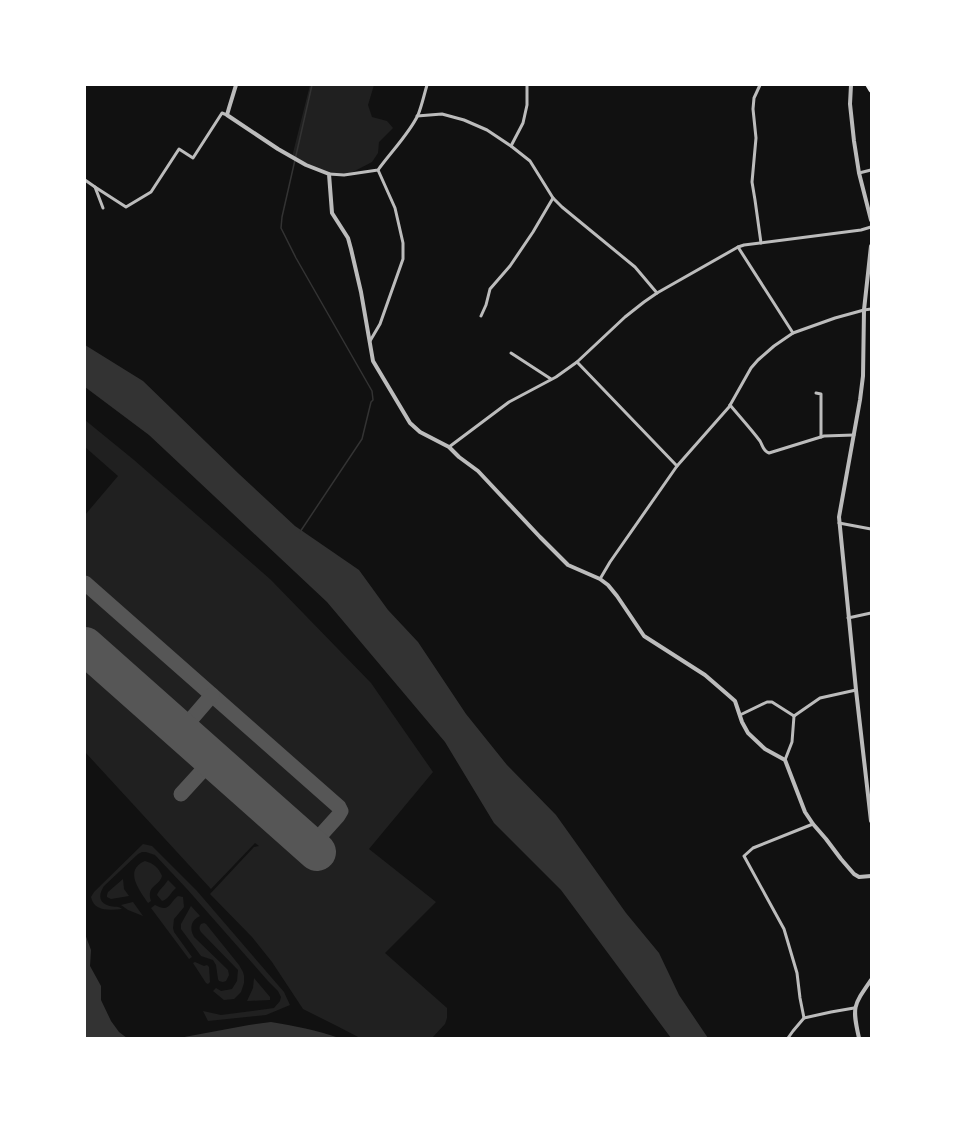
<svg xmlns="http://www.w3.org/2000/svg" width="956" height="1123" viewBox="0 0 956 1123" font-family="Arial,sans-serif">
  <style>
    .green { fill: #202020 }
    .water { fill: #333 }
    .lines { fill: none; stroke-linecap: round; stroke-linejoin: round }
    .stream { stroke: #333; stroke-width: 1.5 }
    .taxiway { stroke: #565656; stroke-width: 15 }
    .runway { stroke: #565656; stroke-width: 38 }
    .minor { stroke: #bcbcbc; stroke-width: 3 }
    .tertiary { stroke: #bcbcbc; stroke-width: 4 }
    .trunk { stroke: #f5f5f5; stroke-width: 5 }
  </style>
  <rect width="100%" height="100%" fill="#111"/>
  <g class="green">
    <polygon points="310,85 374,85 368,105 372,117 387,121 393,128 379,142 378,153 372,162 347,175 329,174 292,157"/>
    <polygon points="85,420 134,460 271,580 371,683 433,772 369,849 436,902 385,953 447,1008 447,1018 445,1024 432,1038 360,1038 337,1026 303,1009 272,962 252,937 210,894 254,847 259,846 255,843 211,889 85,752 85,660 313,860 326,847 321,842 348,810 85,576 85,515 118,476 85,447"/>
    <polygon points="85,590 205,695 184,720 85,632"/>
    <polygon points="212,702 335,811 313,835 192,726"/>
    <path d="M143,844L152,846L197,891L284,992L290,1005L266,1015L208,1021L203,1011L221,1015L274,1008L280,1001L281,997L278,991L268,981L187,889L155,855L146,852H142L138,854L104,886C100,892 97,901 107,905C112,908 117,905 122,909C110,910 94,912 91,897L94,892Z"/>
    <path d="M145,861C153,863 159,868 162,876C159,887 146,885 151,901L148,903C140,891 123,870 145,861Z"/>
    <polygon points="123,879 124,889 129,896 111,899 107,897 107,895 108,892"/>
    <path d="M168,880L176,888C171,892 168,900 162,901L157,895C158,891 165,885 168,880Z"/>
    <path d="M178,896L183,897L184,907L174,919L173,928L174,932L192,957L189,959L151,908L155,905C170,913 169,903 178,896Z"/>
    <polygon points="133,902 143,916 128,910 121,905"/>
    <path d="M191,906L200,916C191,920 189,928 194,937L228,970L229,975L226,981L223,982L219,981L218,979L216,965L213,960L201,956L181,929V924Z"/>
    <path d="M204,923L206,924L239,965L243,972L244,976V983L241,992L234,999L224,1000L213,991L216,988L221,991L232,989L237,981L238,970L201,932C199,929 199,927 201,924Z"/>
    <polygon points="195,962 204,966 207,965 209,967 210,982 208,984 206,983 193,963"/>
    <polygon points="254,978 270,997 270,1000 247,1001 253,988"/>
  </g>
  <g class="water">
    <polygon points="85,345 143,381 239,474 295,526 359,570 388,610 418,642 466,714 507,765 556,815 626,913 659,953 679,995 708,1038 671,1038 561,890 494,823 445,742 327,602 149,435 85,387"/>
    <polygon points="85,934 91,950 90,966 101,986 101,1000 111,1021 119,1032 127,1038 85,1038"/>
    <path d="M271,1022C294,1026 317,1030 339,1038H179L249,1025Z"/>
  </g>
  <g class="lines">
    <polyline class="stream" points="300,532 362,439 371,402 373,400 372,391 296,258 281,228 282,217 312,85"/>
    <g class="taxiway">
      <polyline points="85,583 339,807 341,811 338,816 311,846"/>
      <polyline points="181,731 212,695"/>
      <polyline points="181,794 213,759"/>
    </g>
    <polyline class="runway" points="85,646 317,852"/>
    <g class="minor">
      <polyline points="760,85 754,98 753,109 756,138 752,182 755,200 761,243"/>
      <polyline points="417,116 442,114 464,120 487,130 511,146 530,161 553,198 562,207 635,267 657,293"/>
      <polyline points="511,146 523,123 527,105 527,85"/>
      <polyline points="859,173 871,170"/>
      <path d="M329,174L344,175L378,170C390,153 409,134 418,115C422,105 424,95 427,85"/>
      <polyline points="85,180 95,187 126,207 151,192 179,149 193,158 222,113 227,115"/>
      <polyline points="95,187 103,208"/>
      <polyline points="738,247 793,333"/>
      <polyline points="481,316 486,305 490,289 510,266 533,232 553,198"/>
      <polyline points="370,341 380,324 403,259 403,243 395,208 378,170"/>
      <polyline points="511,353 551,379"/>
      <polyline points="577,362 677,466"/>
      <polyline points="816,393 821,394 821,437"/>
      <path d="M730,405C740,417 751,429 760,441C763,446 763,451 769,453L824,436L854,435"/>
      <polyline points="449,447 509,402 556,377 577,362 625,317 644,302 657,293 738,247 744,245 861,230 871,227"/>
      <polyline points="839,523 871,529"/>
      <polyline points="600,579 610,562 677,466 729,407 751,368 758,360 774,346 793,333 835,318 864,310 871,309"/>
      <polyline points="848,618 871,613"/>
      <polyline points="740,715 767,702 772,702 794,716"/>
      <polyline points="794,716 820,698 856,690"/>
      <polyline points="785,760 792,742 794,716"/>
      <polyline points="804,1018 800,998 797,973 784,929 744,856 753,848 813,824"/>
      <polyline points="788,1038 793,1031 804,1018 831,1012 854,1008"/>
    </g>
    <g class="tertiary">
      <polyline points="236,85 229,108 227,115 278,149 306,165 329,174 332,213 348,238 351,249 361,292 373,361 410,423 420,432 449,447 459,457 478,471 540,537 568,565 600,579 608,585 617,596 644,636 705,675 727,694 735,701 742,722 748,733 765,749 785,760 805,812 813,824 826,839 841,859 854,874 859,877 871,876"/>
      <polyline points="851,85 850,104 854,141 859,173 871,220"/>
      <polyline points="871,246 864,310 863,376 860,400 839,517 856,690 871,821"/>
      <path d="M859,1038C852,1007 853,1006 871,980"/>
    </g>
    <polyline class="trunk" points="868,85 871,90"/>
  </g>
  <rect width="956" height="1123" fill="none" stroke="#ffffff" stroke-width="172"/>
</svg>
